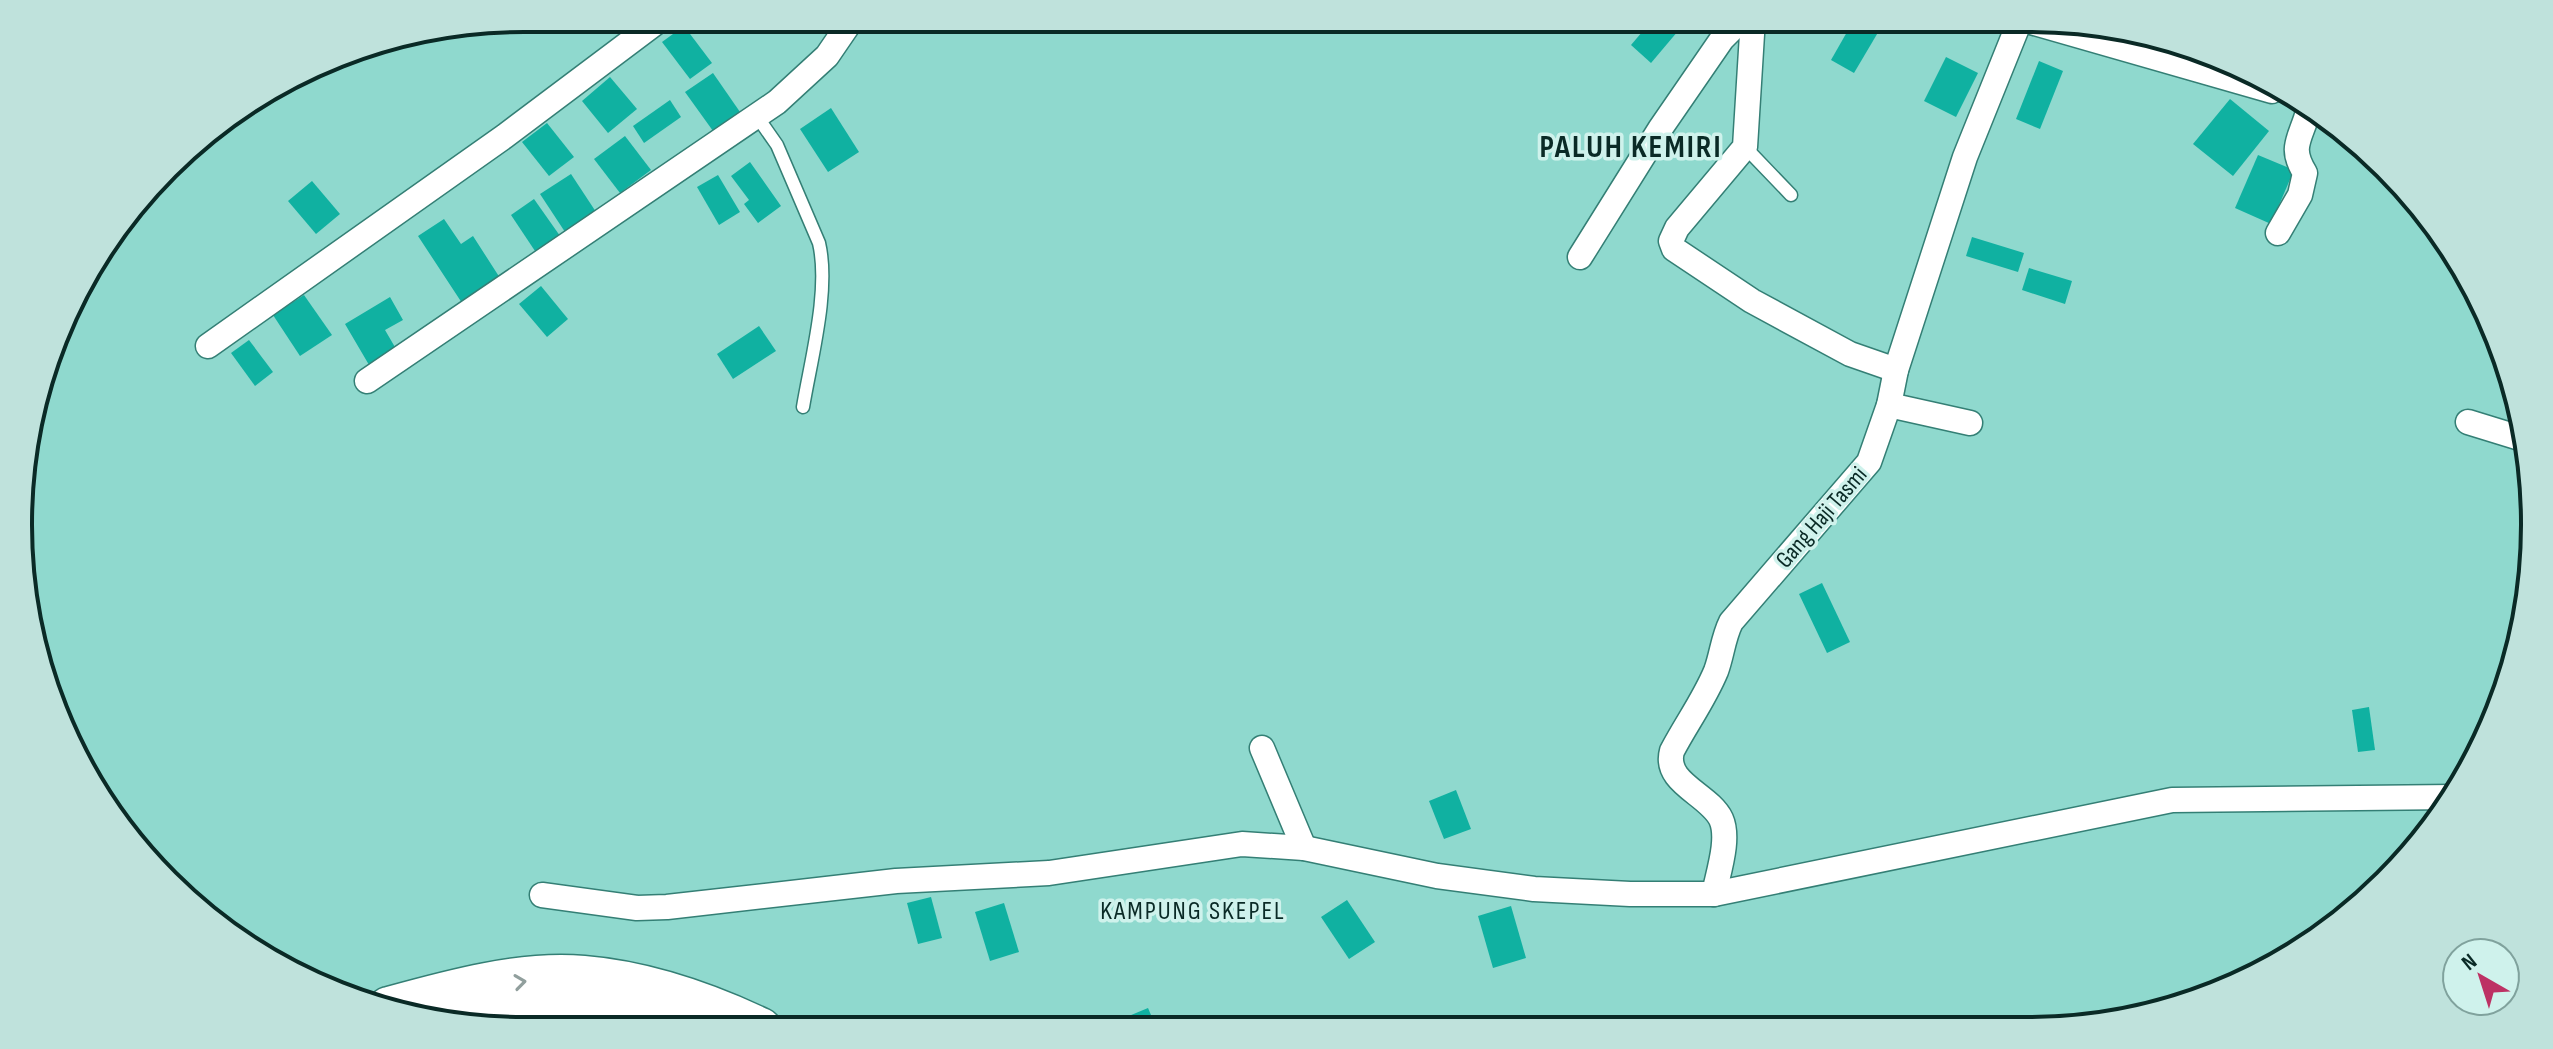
<svg xmlns="http://www.w3.org/2000/svg" width="2553" height="1049" viewBox="0 0 2553 1049" font-family="'Sofia Sans Condensed',sans-serif">
  <style>
    .building { fill: #10b1a1 }
    .lines { fill: none; stroke-linecap: round; stroke-linejoin: round }
    .service-casing { stroke: #347f75; stroke-width: 15 }
    .minor-casing { stroke: #347f75; stroke-width: 27 }
    .motorway-casing { stroke: #347f75; stroke-width: 47 }
    .service { stroke: #fff; stroke-width: 12 }
    .minor { stroke: #fff; stroke-width: 24 }
    .motorway { stroke: #fff; stroke-width: 44 }
    .oneway { stroke: #919f9d }
    .labels { text-anchor: middle; stroke-width: 7; stroke-linejoin: round; paint-order: stroke }
    .street-label { font-size: 24px; fill: #0a2a26; stroke: #cff2ec }
    .neighbourhood-label { font-size: 26px; letter-spacing: 2px; fill: #0a2a26; stroke: #cff2ec }
    .district-label { font-size: 32px; font-weight: bold; letter-spacing: 2px; fill: #0a2a26; stroke: #cff2ec }
    .rim { fill: none; stroke: #0a2a26; stroke-width: 4 }
  </style>
  <rect width="100%" height="100%" fill="#8fd9ce"/>
  <g class="building">
    <polygon points="1654,18 1689,18 1651,63 1631,45"/>
    <polygon points="1855,18 1873,18 1883,24 1854,73 1831,60"/>
    <polygon points="684,26 712,63 690,79 662,42"/>
    <polygon points="1946,57 1978,73 1956,117 1924,101"/>
    <polygon points="2039,61 2063,71 2040,129 2016,119"/>
    <polygon points="713,73 740,112 713,131 685,92"/>
    <polygon points="610,77 637,109 608,133 582,101"/>
    <polygon points="2230,99 2269,131 2233,176 2193,144"/>
    <polygon points="670,100 681,117 644,143 633,126"/>
    <polygon points="831,108 859,152 828,172 800,129"/>
    <polygon points="547,123 574,157 549,176 522,142"/>
    <polygon points="625,136 651,170 620,193 594,159"/>
    <polygon points="2258,155 2294,170 2271,224 2235,208"/>
    <polygon points="750,162 781,206 758,223 744,204 749,200 731,176"/>
    <polygon points="571,174 598,215 567,235 540,194"/>
    <polygon points="718,175 740,212 719,225 697,187"/>
    <polygon points="312,181 340,214 316,234 288,201"/>
    <polygon points="534,199 565,243 541,260 511,215"/>
    <polygon points="444,219 461,244 473,236 500,278 462,303 418,236"/>
    <polygon points="1972,237 2024,253 2018,272 1966,256"/>
    <polygon points="2029,268 2072,281 2065,304 2022,290"/>
    <polygon points="541,286 568,319 547,337 519,304"/>
    <polygon points="304,295 332,335 300,356 273,315"/>
    <polygon points="390,297 403,320 385,330 399,354 372,370 345,324"/>
    <polygon points="759,326 776,351 733,379 717,354"/>
    <polygon points="249,340 273,372 255,386 231,353"/>
    <polygon points="1822,583 1850,642 1827,653 1799,594"/>
    <polygon points="2369,707 2375,750 2358,752 2352,710"/>
    <polygon points="1456,790 1471,829 1444,839 1429,801"/>
    <polygon points="931,897 942,938 918,944 907,903"/>
    <polygon points="1347,900 1375,942 1349,959 1321,917"/>
    <polygon points="1004,903 1019,952 990,961 975,912"/>
    <polygon points="1511,906 1526,958 1493,968 1478,916"/>
    <polygon points="1148,1008 1157,1029 1129,1029 1124,1018"/>
  </g>
  <g class="lines">
    <g class="service-casing">
      <g id="service">
        <path d="M756,115L777,145L819,243C830,290 811,359 803,407"/>
        <polyline points="1745,147 1791,195"/>
      </g>
    </g>
    <g class="minor-casing">
      <g id="minor">
        <polyline points="1753,18 1745,147 1677,228 1671,241 1674,249 1752,301 1850,354 1896,370"/>
        <polyline points="2017,18 2272,91"/>
        <path d="M2278,233L2300,195L2305,173C2289,147 2300,140 2308,112"/>
        <polyline points="1580,257 1660,129 1722,39 1743,18"/>
        <polyline points="208,346 505,136 662,18"/>
        <polyline points="367,381 777,102 827,56 853,18"/>
        <polyline points="1889,405 1970,423"/>
        <polyline points="2468,422 2520,438"/>
        <polyline points="1262,748 1304,848"/>
        <path d="M1714,894C1718,873 1730,839 1721,819C1709,794 1663,783 1672,751C1686,724 1704,700 1716,671C1722,655 1723,638 1731,622L1869,462L1889,405L1896,370L1965,157L2021,18"/>
        <polyline points="542,895 637,908 667,907 896,881 1049,873 1242,844 1304,848 1437,876 1534,889 1630,894 1714,894 2172,800 2454,797"/>
      </g>
    </g>
    <g class="motorway-casing">
      <g id="motorway">
        <path d="M389,1009C447,993 522,972 583,978C644,983 705,1004 760,1030"/>
        <polyline points="470,1014 574,1011 641,1019 681,1031"/>
      </g>
    </g>
    <use href="#service" class="service"/>
    <use href="#minor" class="minor"/>
    <use href="#motorway" class="motorway"/>
  </g>
  <defs><path id="oneway-chevron" d="M-2-3.5L2.5 0L-2 3.5" fill="none" stroke-width="1.6" stroke-linecap="round" stroke-linejoin="round" transform="scale(2)"/></defs>
  <use class="oneway" href="#oneway-chevron" transform="translate(520 982) rotate(-8)"/>
  <g class="labels">
    <g class="street-label">
      <text transform="translate(1821 517) rotate(-49)" y="8">Gang Haji Tasmi</text>
    </g>
    <g class="neighbourhood-label">
      <text x="1193" y="919">KAMPUNG SKEPEL</text>
    </g>
    <g class="district-label">
      <text x="1631" y="157">PALUH KEMIRI</text>
    </g>
  </g>
  <path d="M0 0H2553V1049H0ZM524 32H2029A492 492 0 0 1 2521 524V525A492 492 0 0 1 2029 1017H524A492 492 0 0 1 32 525V524A492 492 0 0 1 524 32Z" fill="#bfe2dc" fill-rule="evenodd"/>
  <path class="rim" d="M524 32H2029A492 492 0 0 1 2521 524V525A492 492 0 0 1 2029 1017H524A492 492 0 0 1 32 525V524A492 492 0 0 1 524 32Z"/>
  <g transform="translate(2481 977) rotate(321)"><circle r="38" fill="#cff2ec" stroke="#80a29d" stroke-width="2"/>
  <path d="M0-6L14 30L0 20L-14 30Z" fill="#bd3164"/>
  <text y="-12" font-size="22" font-weight="bold" text-anchor="middle" fill="#0a2a26">N</text>
  </g>
</svg>
